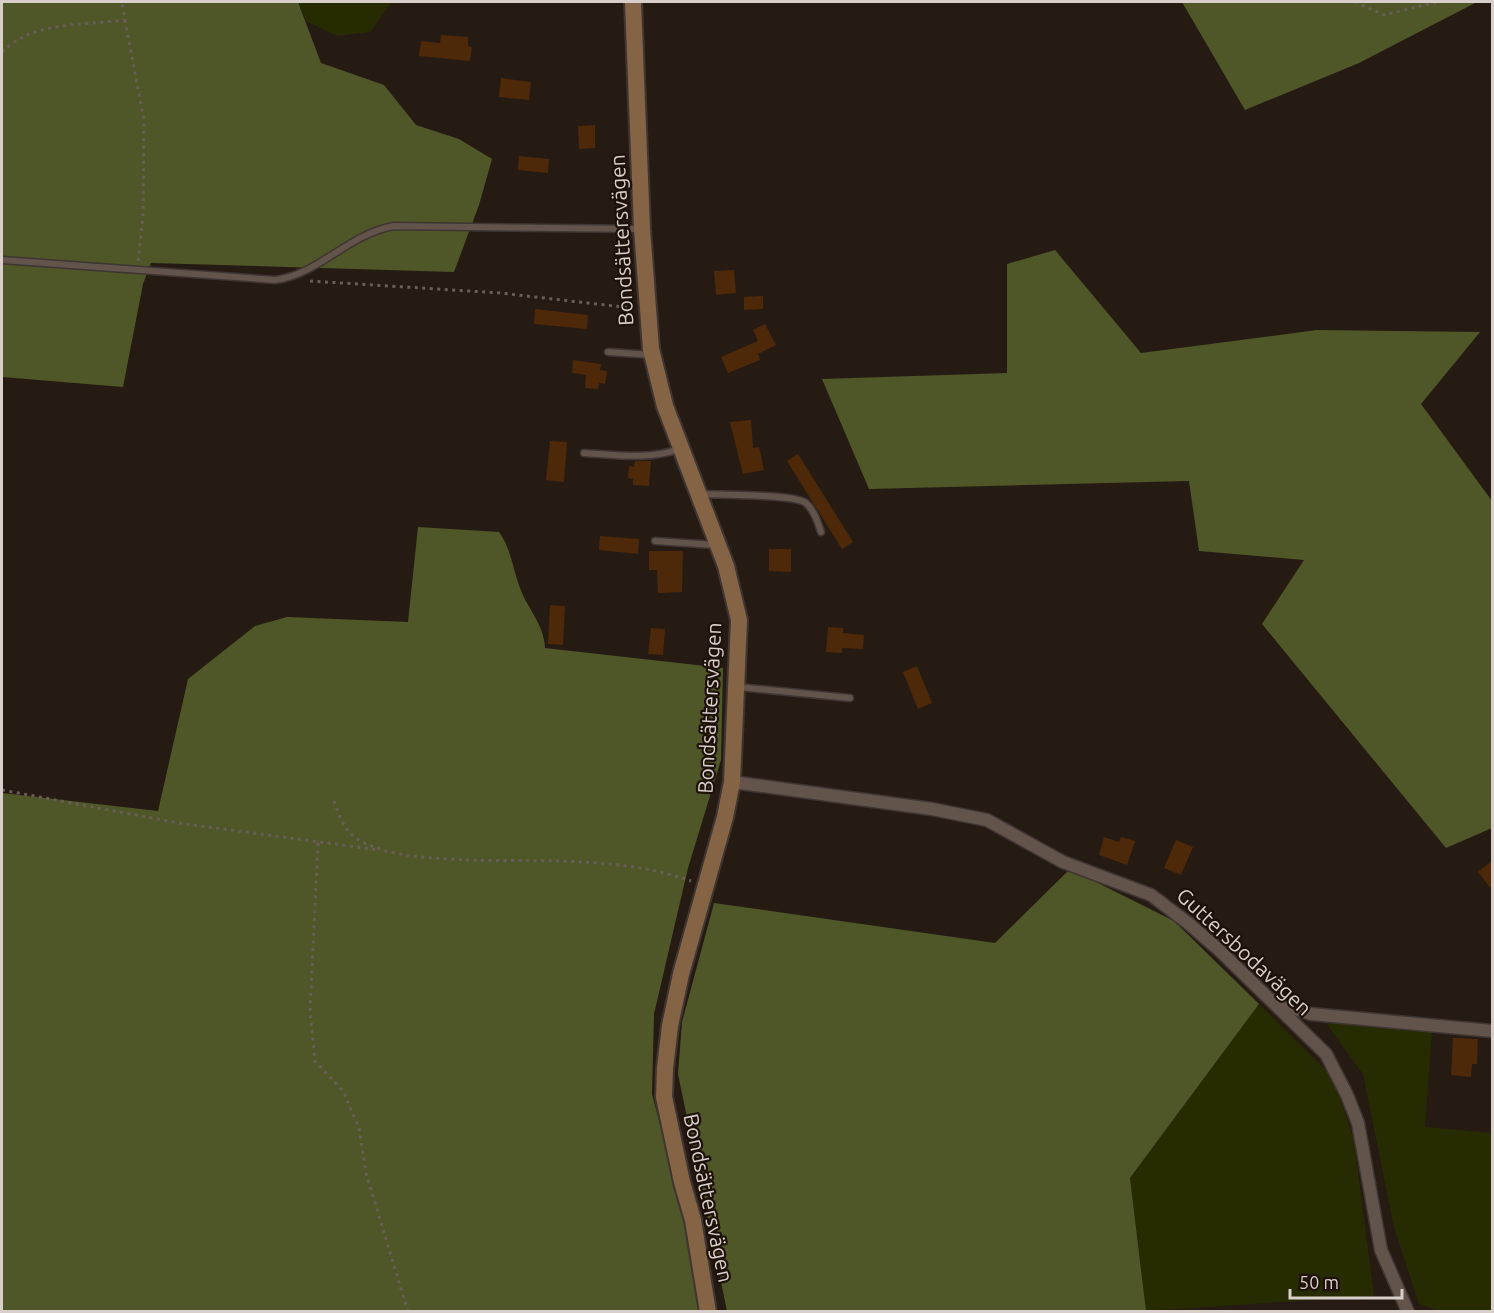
<svg xmlns="http://www.w3.org/2000/svg" width="1494" height="1313" viewBox="0 0 1494 1313" font-family="Ubuntu,sans-serif">
  <style>
    .green { fill: #262b02 }
    .forest { fill: #4f5628 }
    .building { fill: #4d2809 }
    .lines { fill: none; stroke-linecap: round; stroke-linejoin: round }
    .lane-casing { stroke: #3f3532; stroke-width: 9 }
    .street-casing { stroke: #3f3532; stroke-width: 15 }
    .secondary-casing { stroke: #3f3532; stroke-width: 20 }
    .path { stroke: #695e57; stroke-width: 3; stroke-dasharray: 3 4.5; stroke-linecap: butt }
    .lane { stroke: #62534b; stroke-width: 6 }
    .street { stroke: #62534b; stroke-width: 12 }
    .secondary { stroke: #856345; stroke-width: 16 }
    .labels { text-anchor: middle; stroke-width: 4.5; stroke-linejoin: round; paint-order: stroke }
    .street-label { font-size: 21px; fill: #d8cfca; stroke: #1d110a }
  </style>
  <rect width="100%" height="100%" fill="#261b13"/>
  <g class="green">
    <polygon points="298,2 398,2 390,4 370,32 337,36 306,21"/>
    <polygon points="1259,1004 1334,1078 1354,1141 1374,1296 1146,1311 1130,1178"/>
    <polygon points="1326,1023 1432,1031 1425,1127 1492,1133 1492,1311 1438,1311 1419,1304 1394,1227 1363,1074"/>
  </g>
  <g class="forest">
    <polygon points="2,2 298,2 321,63 384,85 416,125 459,139 492,159 479,205 454,272 151,263 143,284 123,387 2,377"/>
    <polygon points="1182,2 1477,2 1359,63 1245,110"/>
    <polygon points="1055,250 1141,353 1317,330 1480,332 1421,404 1492,501 1492,828 1446,848 1262,624 1304,560 1199,551 1189,481 869,489 822,379 1007,373 1007,264"/>
    <path d="M418,527L499,532C511,548 513,570 520,588C528,610 544,624 545,648L723,668L721,760L688,868L654,1014L652,1094L690,1238L701,1311L2,1312V793L158,811L188,679L255,626L287,617L408,622Z"/>
    <polygon points="1070,869 1174,921 1259,1004 1130,1178 1146,1311 727,1311 678,1074 682,1022 714,903 995,943"/>
  </g>
  <g class="building">
    <polygon points="441,35 468,37 468,46 472,47 470,61 419,56 421,41 440,43"/>
    <polygon points="501,78 531,82 529,100 499,97"/>
    <polygon points="595,125 595,148 579,149 578,126"/>
    <polygon points="519,156 549,159 548,173 518,170"/>
    <polygon points="734,270 736,293 716,295 714,271"/>
    <polygon points="763,296 763,309 744,310 744,297"/>
    <polygon points="535,309 588,315 587,329 534,324"/>
    <polygon points="765,324 776,345 758,354 760,360 728,373 721,357 758,341 753,330"/>
    <polygon points="573,360 601,364 600,370 607,371 605,384 599,383 598,389 585,388 586,375 572,373"/>
    <polygon points="751,420 753,448 759,447 764,470 743,474 730,422"/>
    <polygon points="550,441 567,442 564,482 546,480"/>
    <polygon points="798,454 853,542 842,549 787,461"/>
    <polygon points="635,461 651,461 649,486 633,485 633,479 628,478 629,466 634,467"/>
    <polygon points="600,536 639,539 638,554 599,550"/>
    <polygon points="769,549 791,549 791,572 769,571"/>
    <polygon points="649,551 683,551 682,592 658,593 657,570 649,570"/>
    <polygon points="550,605 565,606 563,645 548,644"/>
    <polygon points="828,627 843,628 843,633 864,635 863,649 842,648 842,653 826,652"/>
    <polygon points="651,628 665,629 663,655 648,654"/>
    <polygon points="917,666 932,703 918,709 903,672"/>
    <polygon points="1104,837 1119,842 1121,837 1135,841 1127,865 1099,855"/>
    <polygon points="1176,840 1193,847 1181,875 1164,868"/>
    <polygon points="1492,861 1492,890 1478,872"/>
    <polygon points="1453,1038 1478,1039 1477,1064 1472,1064 1471,1077 1451,1075"/>
  </g>
  <g class="lines">
    <g class="lane-casing">
      <g id="lane">
        <path d="M2,260L275,280C318,275 348,234 394,226L642,229"/>
        <polyline points="608,352 652,355"/>
        <path d="M584,453C615,455 650,460 679,449"/>
        <path d="M700,494C719,495 795,494 806,503C814,510 818,522 821,532"/>
        <polyline points="655,541 715,545"/>
        <polyline points="738,687 850,698"/>
      </g>
    </g>
    <g class="street-casing">
      <g id="street">
        <polyline points="732,782 932,809 987,820 1063,862 1151,895 1188,923 1218,949 1326,1054 1347,1095 1358,1123 1381,1250 1408,1312"/>
        <polyline points="1275,1002 1311,1014 1492,1031"/>
      </g>
    </g>
    <g class="secondary-casing">
      <polyline id="secondary" points="633,2 642,229 651,349 665,406 726,566 739,620 732,782 725,817 681,974 670,1026 665,1068 664,1097 682,1182 693,1220 708,1312"/>
    </g>
    <g class="path">
      <polyline points="1355,2 1384,15 1437,2"/>
      <polyline points="125,20 144,121 143,215 138,262"/>
      <path d="M2,52C35,20 82,26 125,20L122,2"/>
      <polyline points="310,281 500,293 632,308"/>
      <polyline points="2,790 179,823 379,850"/>
      <path d="M334,801C340,817 344,833 361,841C393,858 432,858 468,860C541,862 621,856 691,881"/>
      <polyline points="318,843 310,1011 315,1061 343,1091 359,1128 366,1173 408,1312"/>
    </g>
    <use href="#lane" class="lane"/>
    <use href="#street" class="street"/>
    <use href="#secondary" class="secondary"/>
  </g>
  <g class="labels">
    <g class="street-label">
      <text transform="translate(622 240) rotate(-93)" y="7">Bondsättersvägen</text>
      <text transform="translate(710 708) rotate(-87)" y="7">Bondsättersvägen</text>
      <text transform="translate(1244 952) rotate(43)" y="7">Guttersbodavägen</text>
      <text transform="translate(708 1198) rotate(78)" y="7">Bondsättersvägen</text>
    </g>
  </g>
  <rect width="1494" height="1313" fill="none" stroke="#d8cfca" stroke-width="6"/>
  <path d="M1290 1289v9h112v-9" fill="none" stroke="#d8cfca" stroke-width="3"/>
  <text x="1299" y="1289" font-size="18" fill="#d8cfca" stroke="#1d110a" stroke-width="4.5" paint-order="stroke">50 m</text>
</svg>
